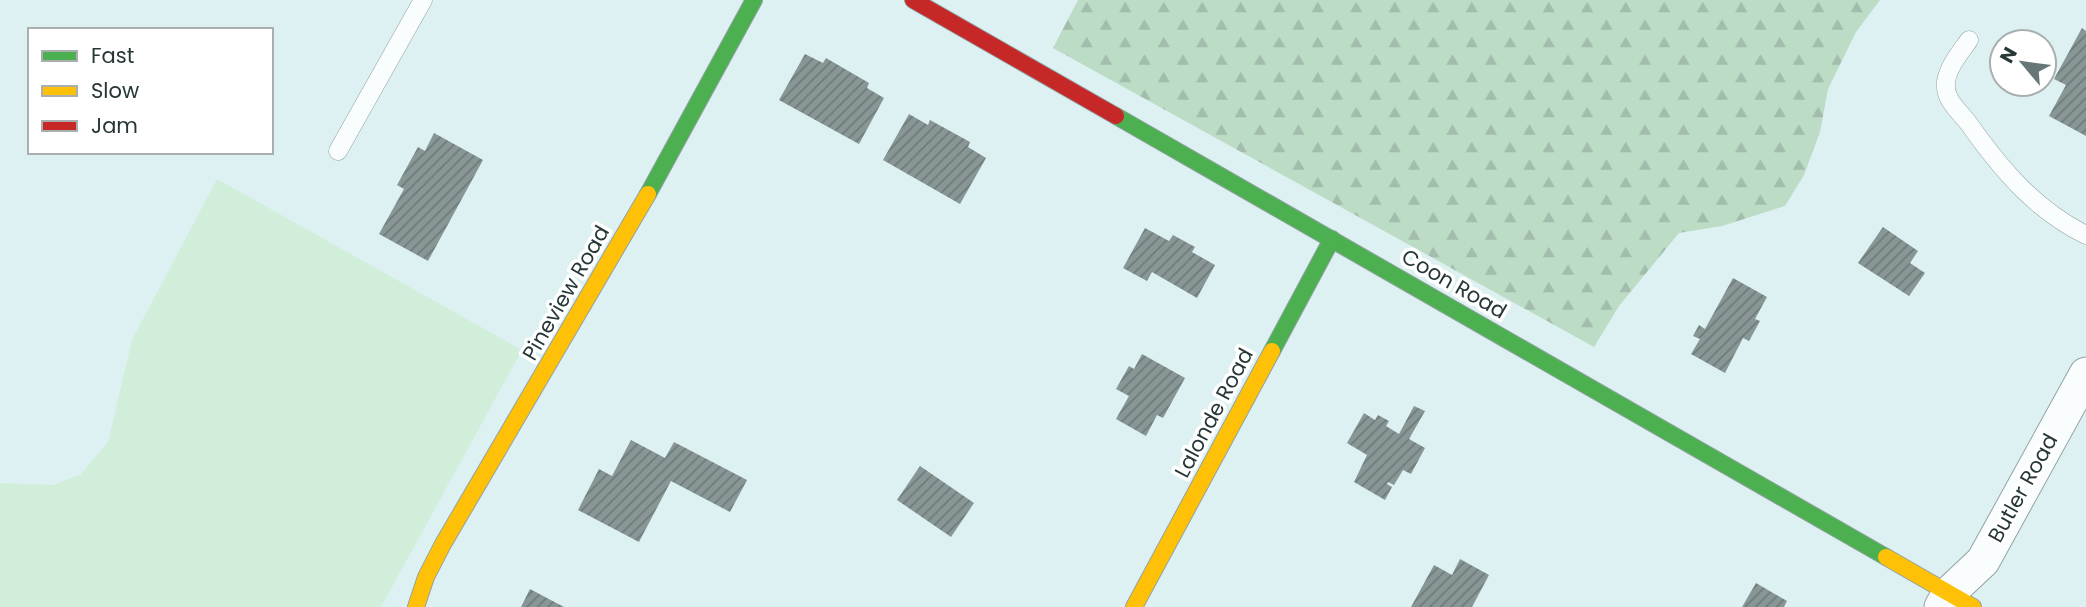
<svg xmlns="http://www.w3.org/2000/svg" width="2086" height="607" viewBox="0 0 2086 607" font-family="Poppins,sans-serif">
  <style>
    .green { fill: #d1eedb }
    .forest { fill: url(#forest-firs) }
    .building { fill: url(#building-hatch) }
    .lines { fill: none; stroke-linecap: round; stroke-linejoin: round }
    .lane-casing { stroke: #93a2a3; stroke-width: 19 }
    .street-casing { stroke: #93a2a3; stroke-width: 35 }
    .fast-casing { stroke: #93a2a3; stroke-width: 18 }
    .slow-casing { stroke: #93a2a3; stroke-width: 18 }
    .jam-casing { stroke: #93a2a3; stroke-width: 18 }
    .lane { stroke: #fafdfd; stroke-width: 18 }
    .street { stroke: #fafdfd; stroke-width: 33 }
    .fast { stroke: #4caf50; stroke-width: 16 }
    .slow { stroke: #ffc107; stroke-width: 16 }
    .jam { stroke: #c62828; stroke-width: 16 }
    .labels { text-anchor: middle; stroke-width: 7; stroke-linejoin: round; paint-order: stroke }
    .street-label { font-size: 21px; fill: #273637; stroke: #fff }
  </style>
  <defs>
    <pattern id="forest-firs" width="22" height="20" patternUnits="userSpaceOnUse" patternTransform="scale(1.75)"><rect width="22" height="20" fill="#bcdcc6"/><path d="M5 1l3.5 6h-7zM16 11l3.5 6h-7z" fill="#a2bdab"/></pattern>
    <pattern id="building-hatch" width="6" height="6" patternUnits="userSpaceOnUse" patternTransform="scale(1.75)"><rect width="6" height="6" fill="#889696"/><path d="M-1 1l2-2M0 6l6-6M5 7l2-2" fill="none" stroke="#6f7b7b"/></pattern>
  </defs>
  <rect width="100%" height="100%" fill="#ddf0f2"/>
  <polygon class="green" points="217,179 522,350 381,607 0,607 0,483 53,485 80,475 108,442 132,340"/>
  <polygon class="forest" points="1078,0 1880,0 1856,32 1828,89 1820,132 1804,175 1785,206 1722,226 1679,233 1619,306 1594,347 1053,48"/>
  <g class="building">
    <polygon points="2082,28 2086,31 2086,136 2049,116 2066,85 2054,79"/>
    <polygon points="805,54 823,63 826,58 869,83 867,88 884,98 859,144 779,100"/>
    <polygon points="909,114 928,125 930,120 970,142 968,147 986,158 960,204 883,160"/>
    <polygon points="434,133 483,160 428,261 379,234 404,189 397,185 418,147 425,151"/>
    <polygon points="1883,227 1918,251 1910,263 1925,273 1909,296 1858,263"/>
    <polygon points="1145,228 1169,241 1173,235 1195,247 1192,252 1215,265 1197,298 1152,272 1147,281 1123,268"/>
    <polygon points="1733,278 1767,297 1755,319 1760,321 1749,341 1743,338 1725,373 1691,354 1700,339 1693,336 1699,325 1705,329"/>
    <polygon points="1142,354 1185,378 1163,418 1157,415 1146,436 1116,419 1129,396 1116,389 1129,366 1134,369"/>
    <polygon points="1414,406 1425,411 1409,439 1425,448 1411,474 1403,470 1394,485 1388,482 1387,484 1392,487 1385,500 1354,482 1367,455 1347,443 1364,413 1375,420 1378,415 1389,421 1386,426 1399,434"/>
    <polygon points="631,440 665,458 674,442 747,480 730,512 671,481 639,542 578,510 599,469 612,476"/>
    <polygon points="920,466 974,503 951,537 897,500"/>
    <polygon points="1460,559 1489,575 1472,607 1411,607 1434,565 1452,575"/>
    <polygon points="1756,583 1787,601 1784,607 1742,607"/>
    <polygon points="530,589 564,607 521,607"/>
  </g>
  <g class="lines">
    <g class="lane-casing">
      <g id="lane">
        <path d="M1969,40C1960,53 1944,71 1946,88C1947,102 1961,113 1969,124C2001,169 2035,210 2086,235"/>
        <polyline points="338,151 423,0"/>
      </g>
    </g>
    <g class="street-casing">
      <polyline id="street" points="1941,607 1949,593 1983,561 2086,374"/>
    </g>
    <g class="fast-casing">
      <g id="fast">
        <polyline points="1116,116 1886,557"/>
        <polyline points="648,194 754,0"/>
        <polyline points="1272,351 1332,239"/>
      </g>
    </g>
    <g class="slow-casing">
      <g id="slow">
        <polyline points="1886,557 1973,607"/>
        <polyline points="416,607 426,577 443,544 648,194"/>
        <polyline points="1134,607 1272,351"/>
      </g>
    </g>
    <g class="jam-casing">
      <polyline id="jam" points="913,0 1116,116"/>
    </g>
    <use href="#lane" class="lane"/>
    <use href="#street" class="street"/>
    <use href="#fast" class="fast"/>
    <use href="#slow" class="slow"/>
    <use href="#jam" class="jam"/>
  </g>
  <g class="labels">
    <g class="street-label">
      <text transform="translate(1454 284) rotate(30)" y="7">Coon Road</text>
      <text transform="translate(566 293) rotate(-60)" y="7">Pineview Road</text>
      <text transform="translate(1214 413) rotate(-62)" y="7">Lalonde Road</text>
      <text transform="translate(2023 488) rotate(-61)" y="7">Butler Road</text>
    </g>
  </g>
  <rect x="28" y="28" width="245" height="126" fill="#ffffff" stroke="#a9afaf" stroke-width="2"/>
  <rect x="42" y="51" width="35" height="10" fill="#4caf50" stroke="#a9afaf" stroke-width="2"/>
  <text x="91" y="63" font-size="21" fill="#273637">Fast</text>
  <rect x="42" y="86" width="35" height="10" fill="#ffc107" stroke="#a9afaf" stroke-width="2"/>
  <text x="91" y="98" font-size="21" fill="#273637">Slow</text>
  <rect x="42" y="121" width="35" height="10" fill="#c62828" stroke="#a9afaf" stroke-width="2"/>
  <text x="91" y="133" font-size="21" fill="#273637">Jam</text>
  <g transform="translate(2023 63) rotate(299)"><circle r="33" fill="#ffffff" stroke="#a9afaf" stroke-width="2"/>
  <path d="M0-5L12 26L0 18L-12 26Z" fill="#677778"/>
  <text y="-10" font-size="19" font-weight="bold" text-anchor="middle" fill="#273637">N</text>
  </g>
</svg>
